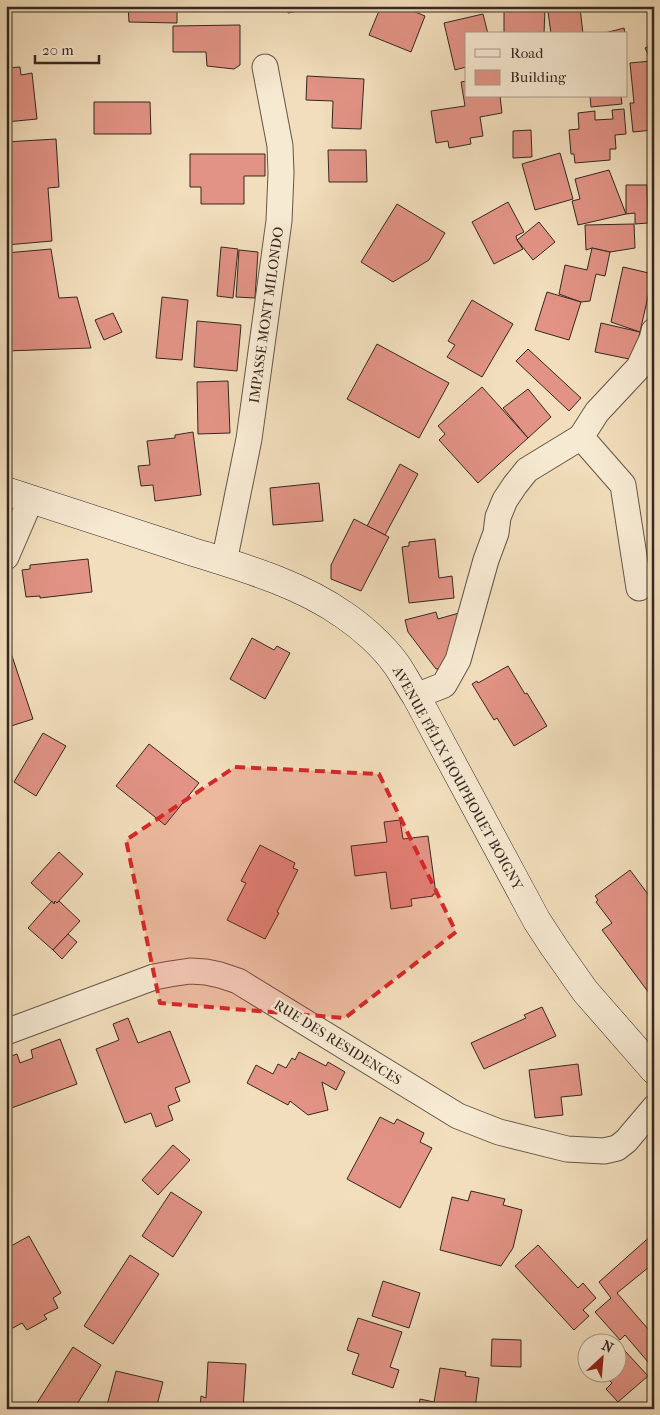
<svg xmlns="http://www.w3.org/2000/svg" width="660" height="1415" viewBox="0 0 660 1415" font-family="'IM FELL French Canon',serif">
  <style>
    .building { fill: #e29385; stroke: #352821 }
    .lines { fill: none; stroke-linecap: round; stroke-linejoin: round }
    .minor-casing { stroke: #645648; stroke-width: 27 }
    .secondary-casing { stroke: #352821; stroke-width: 29 }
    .minor { stroke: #f7ead3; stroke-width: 25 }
    .secondary { stroke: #f7ead3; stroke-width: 28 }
    .marked { fill: #d62828; fill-opacity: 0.2; stroke: #d62828; stroke-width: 4; stroke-dasharray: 10 6; stroke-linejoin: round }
    .labels { text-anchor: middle; stroke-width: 5; stroke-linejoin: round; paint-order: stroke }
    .street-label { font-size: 14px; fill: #352821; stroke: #f7ead3 }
  </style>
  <rect width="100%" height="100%" fill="#f2debc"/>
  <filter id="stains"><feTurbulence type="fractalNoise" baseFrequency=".004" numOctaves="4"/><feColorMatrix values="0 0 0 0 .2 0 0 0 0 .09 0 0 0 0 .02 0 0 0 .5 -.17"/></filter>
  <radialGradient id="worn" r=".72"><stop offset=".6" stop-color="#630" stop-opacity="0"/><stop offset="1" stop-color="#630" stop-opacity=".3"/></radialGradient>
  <g class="building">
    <polygon points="128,6 177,6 177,23 129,22"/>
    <polygon points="286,6 317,6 317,7 288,13"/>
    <polygon points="381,6 401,6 425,16 411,52 369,35"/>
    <polygon points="580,7 583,34 551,34 548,11"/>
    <polygon points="504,8 545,8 544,34 504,34"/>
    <polygon points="483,14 488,34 466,34 466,67 455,70 444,23"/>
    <polygon points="240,25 240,65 234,69 207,66 206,52 173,52 173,26"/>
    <polygon points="624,28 625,34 601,34"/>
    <polygon points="654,44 654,60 651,61 645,48"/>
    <polygon points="651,61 654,61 654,126 653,130 633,132 630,103 634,103 630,63"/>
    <polygon points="20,67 21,75 32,73 37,119 6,122 6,68"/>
    <polygon points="307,76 364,79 361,129 332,128 333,101 306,100"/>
    <polygon points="466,81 466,96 500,96 502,113 480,117 483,136 470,138 471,144 449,148 448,141 436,143 431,111 465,106 461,82"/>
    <polygon points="590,96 621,96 622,104 591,107"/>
    <polygon points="94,102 150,102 151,134 94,134"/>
    <polygon points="624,109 626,134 615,135 616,149 610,149 610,160 575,163 574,154 571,154 569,130 579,129 578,113 595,111 595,120 613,119 612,110"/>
    <polygon points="531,130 532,157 513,158 513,131"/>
    <polygon points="56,139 59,187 48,188 52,241 6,245 6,142"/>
    <polygon points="328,150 366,150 367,182 329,182"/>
    <polygon points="560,153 573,199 535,210 522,164"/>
    <polygon points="190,154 265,154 265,176 244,176 244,204 201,204 201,187 190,187"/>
    <polygon points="609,170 626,214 578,225 572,201 580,199 575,179"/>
    <polygon points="626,185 647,185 648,223 635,224 635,213 626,214"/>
    <polygon points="508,202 524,232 516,236 517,240 523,249 494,264 472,222"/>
    <polygon points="397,204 445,233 429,260 393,282 361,262"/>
    <polygon points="539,222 555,242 533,260 517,240"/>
    <polygon points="634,224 635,248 610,252 592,248 586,250 585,225"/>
    <polygon points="221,247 238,249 233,298 217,296"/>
    <polygon points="592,248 610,252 605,276 596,274 590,301 581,302 559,294 565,265 587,270"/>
    <polygon points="51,249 59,298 77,297 91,348 6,351 6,253"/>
    <polygon points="239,250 258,252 255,298 236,297"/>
    <polygon points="623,267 653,274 640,332 611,322"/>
    <polygon points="547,292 581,302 569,340 535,330"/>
    <polygon points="162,297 188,300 182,360 156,358"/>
    <polygon points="472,300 513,324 482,377 447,357 455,345 448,341"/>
    <polygon points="113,313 122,332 104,340 95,320"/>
    <polygon points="197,321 241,325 237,371 194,367"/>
    <polygon points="601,323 640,332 634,360 595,352"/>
    <polygon points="377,344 449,383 419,438 347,399"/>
    <polygon points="528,349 581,398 569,411 516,361"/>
    <polygon points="228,381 230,433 198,434 197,382"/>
    <polygon points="482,387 528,438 478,483 439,440 445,434 438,426"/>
    <polygon points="528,389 551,417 528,438 503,408"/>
    <polygon points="193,432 201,495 155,501 153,485 141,486 138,466 150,465 147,441 175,438 175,435"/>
    <polygon points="400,464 418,474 385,535 367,526"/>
    <polygon points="319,483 323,521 273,525 270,488"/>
    <polygon points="354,519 389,537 361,591 331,579 331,565"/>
    <polygon points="435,539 439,578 452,576 454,598 409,603 402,547 409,546 409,542"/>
    <polygon points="88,559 92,592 40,598 40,596 26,597 22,570 30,569 30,565"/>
    <polygon points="436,612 438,619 459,613 443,668 436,669 408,632 405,620"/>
    <polygon points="252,638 274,650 277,646 290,653 265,699 230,679"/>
    <polygon points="11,653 33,719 8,727 6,723 6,655"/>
    <polygon points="508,666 525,694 527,693 547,726 514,746 497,718 494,720 472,684 477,681 478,683"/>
    <polygon points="43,733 66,746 36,796 14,782"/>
    <polygon points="149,744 199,783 165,825 116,786"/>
    <polygon points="400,820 403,839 428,836 436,894 433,894 433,896 411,899 412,906 391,909 386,872 355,876 351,846 387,842 384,822"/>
    <polygon points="260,845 295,863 293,868 298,870 277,912 279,913 265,939 227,920 246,883 241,881"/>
    <polygon points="59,852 83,874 57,903 55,901 54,904 31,883"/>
    <polygon points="630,870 653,901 649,904 654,910 654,996 650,992 649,993 602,930 612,923 596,902 598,900 595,896"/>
    <polygon points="52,901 54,904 55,901 57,903 59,901 80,921 53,950 28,928"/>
    <polygon points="68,934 77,942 62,959 53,950"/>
    <polygon points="542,1007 556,1036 484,1069 471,1043 526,1018 524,1015"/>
    <polygon points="128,1018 138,1043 170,1031 190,1082 175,1088 180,1101 168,1106 173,1120 156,1127 151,1113 125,1123 96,1049 119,1040 113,1024"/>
    <polygon points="60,1039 77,1084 6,1110 6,1058 17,1054 20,1063 33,1058 31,1050"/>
    <polygon points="299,1052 326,1066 328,1062 345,1072 336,1090 322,1082 328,1110 308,1115 290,1101 288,1105 247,1083 256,1065 273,1074 278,1064 286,1068 292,1058 295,1060"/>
    <polygon points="578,1064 582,1095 561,1097 563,1115 535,1118 529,1070"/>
    <polygon points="380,1117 394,1124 397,1119 424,1133 420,1142 432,1148 400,1208 347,1179"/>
    <polygon points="173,1145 190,1160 158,1195 142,1180"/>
    <polygon points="471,1191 505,1199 503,1205 522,1210 513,1248 501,1266 440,1250 452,1197 468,1201"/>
    <polygon points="171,1192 202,1212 173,1257 142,1236"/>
    <polygon points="654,1233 654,1263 617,1293 654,1336 654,1369 625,1335 620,1340 595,1312 611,1298 599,1282"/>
    <polygon points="29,1236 61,1293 53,1298 58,1308 44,1315 47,1319 27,1330 22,1323 11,1329 6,1321 6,1252 12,1249 11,1246"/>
    <polygon points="538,1245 578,1288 583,1283 596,1298 583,1310 589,1316 574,1330 515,1266"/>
    <polygon points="130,1255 159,1274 113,1344 84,1326"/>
    <polygon points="383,1281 420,1293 409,1328 372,1316"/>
    <polygon points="358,1318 402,1332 390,1367 399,1370 393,1388 352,1374 359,1354 347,1350"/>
    <polygon points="492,1339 521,1340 521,1367 491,1366"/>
    <polygon points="614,1339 648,1376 618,1402 606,1389 612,1383 603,1374 598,1378 592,1372 618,1372 618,1342 610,1342"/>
    <polygon points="73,1347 101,1365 74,1409 33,1409"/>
    <polygon points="208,1362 246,1364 243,1409 200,1409 201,1396 206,1398"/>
    <polygon points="440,1368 466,1372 465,1376 479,1378 475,1409 418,1409 420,1399 434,1402"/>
    <polygon points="116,1371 163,1382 156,1409 106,1409"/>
  </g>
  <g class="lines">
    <g class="minor-casing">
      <g id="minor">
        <polyline points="581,437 623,485 639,588"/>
        <polyline points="6,557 31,499"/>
        <polyline points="224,562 249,439 279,221 281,173 280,146 265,67"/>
        <polyline points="416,696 444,685 458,660 486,560 496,533 498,517 505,500 515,485 527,470 581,437 597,412 639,367 652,339 654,331"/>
        <polyline points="6,1032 154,977 170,974 190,971 206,972 220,975 238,981 458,1116 499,1132 567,1149 604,1151 617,1148 626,1141 654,1108"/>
      </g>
    </g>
    <g class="secondary-casing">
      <path id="secondary" d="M6,491C68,511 129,531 190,551C241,567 299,583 344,615C362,627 383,646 396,664C403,674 409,686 416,696L537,921L554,947L585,991L654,1070"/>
    </g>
    <use href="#minor" class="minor"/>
    <use href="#secondary" class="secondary"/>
  </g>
  <path class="marked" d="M235,767L379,774L456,932L345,1018L160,1003L126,840Z"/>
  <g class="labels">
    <g class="street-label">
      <text transform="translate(266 315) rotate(-82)" y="5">IMPASSE MONT MILONDO</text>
      <text transform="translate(458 778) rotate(61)" y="5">AVENUE FÉLIX HOUPHOUET BOIGNY</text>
      <text transform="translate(338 1042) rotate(32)" y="5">RUE DES RESIDENCES</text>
    </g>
  </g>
  <rect width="660" height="1415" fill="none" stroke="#f2debc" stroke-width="25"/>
  <rect x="8" y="8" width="645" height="1400" fill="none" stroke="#352821" stroke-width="2.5"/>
  <rect x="12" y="12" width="635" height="1390" fill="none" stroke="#352821"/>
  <rect x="465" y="32" width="162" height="65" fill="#f7ead3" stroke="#a99c8c"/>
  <rect x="475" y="49" width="25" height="8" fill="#f7ead3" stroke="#a99c8c"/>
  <text x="510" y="58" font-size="15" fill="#352821">Road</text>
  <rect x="475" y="70" width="25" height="15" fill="#e29385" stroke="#a99c8c"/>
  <text x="510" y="82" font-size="15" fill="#352821">Building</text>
  <g transform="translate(602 1358) rotate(26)"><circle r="24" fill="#f7ead3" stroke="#a99c8c"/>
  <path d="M0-4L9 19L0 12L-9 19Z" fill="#8f2418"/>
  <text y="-8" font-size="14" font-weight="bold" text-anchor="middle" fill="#352821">N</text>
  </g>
  <path d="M35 55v8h64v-8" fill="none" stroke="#352821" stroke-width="2.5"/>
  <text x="42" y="55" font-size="15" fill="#352821" stroke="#f7ead3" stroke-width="4" paint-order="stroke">20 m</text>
  <rect width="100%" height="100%" filter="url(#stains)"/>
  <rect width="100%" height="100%" fill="url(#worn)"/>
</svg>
